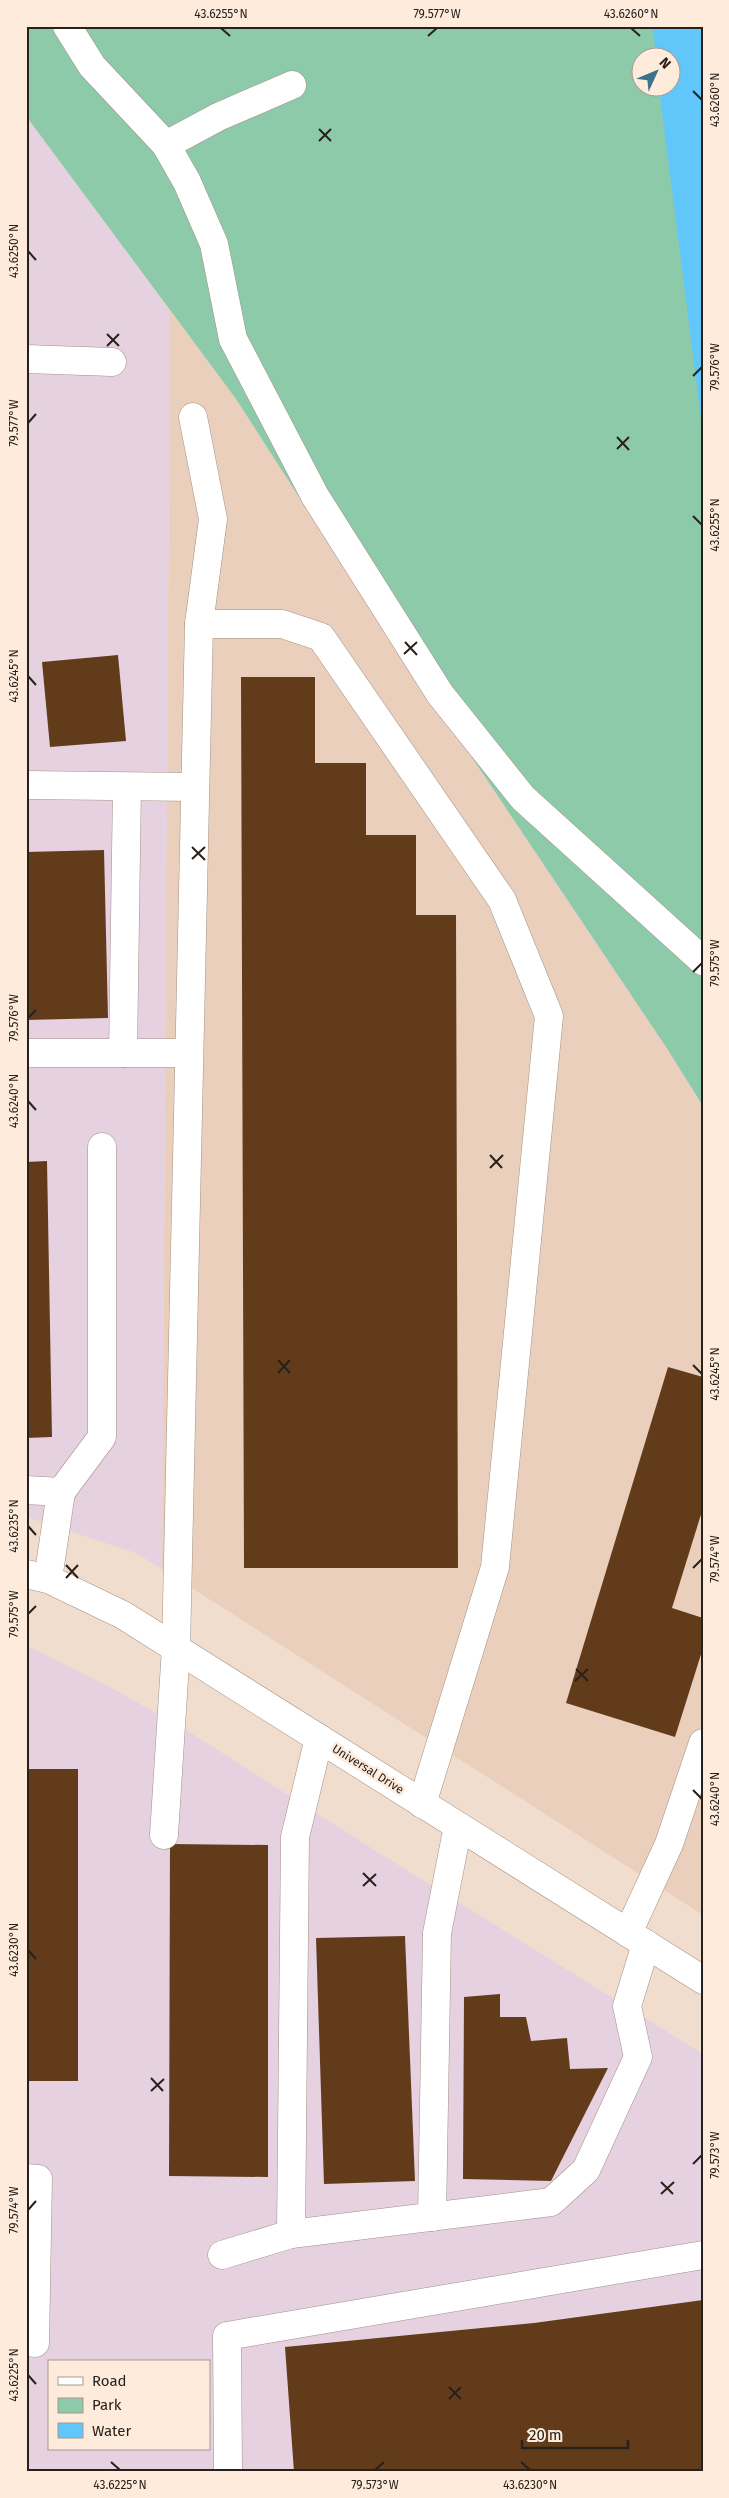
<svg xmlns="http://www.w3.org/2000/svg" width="729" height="2498" viewBox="0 0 729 2498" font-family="'Fira Sans',sans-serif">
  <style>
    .built { fill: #ead0bc }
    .industrial { fill: #e5d1e0; fill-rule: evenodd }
    .green { fill: #8ccaaa; fill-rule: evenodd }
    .water { fill: #61c6fa }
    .building { fill: #623c1a }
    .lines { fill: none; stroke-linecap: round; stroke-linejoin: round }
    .minor-casing { stroke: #a39183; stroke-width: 29 }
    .minor { stroke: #fff; stroke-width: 28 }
    .ticks { fill: none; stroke: #28211b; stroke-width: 2 }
    .labels { text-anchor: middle; stroke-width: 5; stroke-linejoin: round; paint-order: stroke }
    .street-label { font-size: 12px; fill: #28211b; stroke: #feebdb }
    .neatline { fill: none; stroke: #28211b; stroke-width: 2 }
    .ticks-label { font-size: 12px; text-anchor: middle; fill: #28211b }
  </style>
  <rect width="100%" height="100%" fill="#f1ddce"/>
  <polygon class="built" points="170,311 236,399 337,556 666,1047 703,1106 703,1915 162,1569"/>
  <g class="industrial">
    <polygon points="26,116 170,311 162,1569 136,1553 26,1517"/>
    <path d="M26,1645L108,1686L186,1730L387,1858L703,2054V2472H26ZM49,2362H209V2449H49Z"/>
  </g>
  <path class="green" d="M26,26H703V1106L666,1047L337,556L236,399L26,116ZM642,58H672V88H642Z"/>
  <polygon class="water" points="653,26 703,26 703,434 659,88 672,88 672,58 656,57"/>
  <g class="building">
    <polygon points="118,655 126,741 50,747 42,662"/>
    <polygon points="241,677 315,677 315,763 366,763 366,835 416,835 416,915 456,915 458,1568 244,1568"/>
    <polygon points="104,850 108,1018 26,1020 26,852"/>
    <polygon points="47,1161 52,1437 26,1438 26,1162"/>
    <polygon points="668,1367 703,1377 703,1508 672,1608 703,1618 703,1648 675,1737 566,1703"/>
    <rect x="26" y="1769" width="52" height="312"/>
    <polygon points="170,1844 268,1845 268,2177 169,2176"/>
    <polygon points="405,1936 415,2181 324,2184 316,1938"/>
    <polygon points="500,1994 500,2017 526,2017 531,2041 567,2038 570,2069 608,2068 551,2181 463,2179 464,1997"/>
    <polygon points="703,2300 703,2472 294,2472 285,2347 534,2323"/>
  </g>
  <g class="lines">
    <g class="minor-casing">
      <g id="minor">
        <polyline points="67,26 92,66 166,145"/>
        <polyline points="292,85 218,117 166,145 187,182 214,244 233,339 315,496 440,694 523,798 703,961"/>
        <polyline points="26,359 112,362"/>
        <polyline points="193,417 213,519 199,624"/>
        <polyline points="26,785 195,787"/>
        <polyline points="26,1053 189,1053"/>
        <polyline points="123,1053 127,787"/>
        <polyline points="26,1490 61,1492"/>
        <polyline points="26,1574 48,1579 123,1615 703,1980"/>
        <polyline points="48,1579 61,1492 102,1437 102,1147"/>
        <polyline points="319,1738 295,1837 291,2234 551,2202 586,2170 638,2057 627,2006 646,1944"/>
        <polyline points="164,1835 176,1648 199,624 282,624 321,637 502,900 549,1016 495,1567 422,1804"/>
        <polyline points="628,1933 669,1844 703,1743"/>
        <polyline points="26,2178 38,2179 35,2343"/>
        <polyline points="432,2217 437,1933 458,1826"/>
        <polyline points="222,2255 291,2234"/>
        <polyline points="228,2472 227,2336 703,2255"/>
      </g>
    </g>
    <use href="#minor" class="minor"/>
  </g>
  <path class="ticks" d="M221,28L230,36M631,28L640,36M428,36L437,28M693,91L702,100M319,129L331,141M319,141L331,129M28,251L36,260M107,334L119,346M107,346L119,334M693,376L702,367M28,423L36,414M617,437L629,450M617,449L629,437M693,516L702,525M405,642L417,655M404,654L417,642M28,676L36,685M192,847L205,860M192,859L205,847M693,972L702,963M28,1018L36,1010M28,1101L36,1110M490,1155L502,1168M490,1168L503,1155M278,1360L290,1373M693,1365L702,1374M278,1373L290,1360M28,1526L36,1535M66,1565L78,1578M693,1568L702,1559M66,1578L78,1565M28,1614L36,1606M576,1669L588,1681M575,1681L588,1669M693,1790L702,1799M363,1873L376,1886M363,1886L376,1874M28,1950L36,1959M151,2078L163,2091M151,2091L164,2079M693,2164L702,2155M661,2182L673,2194M661,2194L674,2182M28,2210L36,2201M28,2375L36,2384M449,2387L461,2399M449,2399L461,2387M111,2462L120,2470M521,2462L530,2470M375,2470L384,2462"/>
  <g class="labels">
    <g class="street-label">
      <text transform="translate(368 1769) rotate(32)" y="4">Universal Drive</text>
    </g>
  </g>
  <rect width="729" height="2498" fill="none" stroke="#feebdb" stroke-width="55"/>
  <rect x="48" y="2360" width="162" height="90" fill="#feebdb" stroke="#a89a8e"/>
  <rect x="58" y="2377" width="25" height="8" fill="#ffffff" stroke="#a89a8e"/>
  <text x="92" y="2386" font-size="15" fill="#28211b">Road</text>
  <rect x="58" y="2398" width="25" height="15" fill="#8ccaaa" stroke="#a89a8e"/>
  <text x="92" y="2410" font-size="15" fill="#28211b">Park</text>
  <rect x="58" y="2423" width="25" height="15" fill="#61c6fa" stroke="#a89a8e"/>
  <text x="92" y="2436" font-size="15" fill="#28211b">Water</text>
  <g transform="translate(656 72) rotate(46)"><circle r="24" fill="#feebdb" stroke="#a89a8e"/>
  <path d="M0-4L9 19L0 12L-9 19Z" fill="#3b728d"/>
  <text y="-8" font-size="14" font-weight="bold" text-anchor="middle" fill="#28211b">N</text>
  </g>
  <path d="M522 2440v8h106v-8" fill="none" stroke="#28211b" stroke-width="2.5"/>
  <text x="529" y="2440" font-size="15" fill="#28211b" stroke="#feebdb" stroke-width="4" paint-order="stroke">20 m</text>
  <rect x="28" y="28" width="674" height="2442" class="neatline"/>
  <g class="ticks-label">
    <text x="221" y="18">43.6255°N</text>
    <text x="437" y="18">79.577°W</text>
    <text x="631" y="18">43.6260°N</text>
    <text transform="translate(715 100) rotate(-90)" y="4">43.6260°N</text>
    <text transform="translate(14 251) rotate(-90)" y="4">43.6250°N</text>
    <text transform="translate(715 367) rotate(-90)" y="4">79.576°W</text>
    <text transform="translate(14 423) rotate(-90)" y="4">79.577°W</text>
    <text transform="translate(715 525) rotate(-90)" y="4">43.6255°N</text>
    <text transform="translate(14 676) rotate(-90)" y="4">43.6245°N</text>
    <text transform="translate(715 963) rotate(-90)" y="4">79.575°W</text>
    <text transform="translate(14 1018) rotate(-90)" y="4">79.576°W</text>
    <text transform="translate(14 1101) rotate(-90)" y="4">43.6240°N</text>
    <text transform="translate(715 1374) rotate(-90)" y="4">43.6245°N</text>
    <text transform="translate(14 1526) rotate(-90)" y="4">43.6235°N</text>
    <text transform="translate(715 1559) rotate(-90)" y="4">79.574°W</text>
    <text transform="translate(14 1614) rotate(-90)" y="4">79.575°W</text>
    <text transform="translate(715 1799) rotate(-90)" y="4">43.6240°N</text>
    <text transform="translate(14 1950) rotate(-90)" y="4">43.6230°N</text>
    <text transform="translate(715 2155) rotate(-90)" y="4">79.573°W</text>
    <text transform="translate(14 2210) rotate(-90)" y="4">79.574°W</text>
    <text transform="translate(14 2375) rotate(-90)" y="4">43.6225°N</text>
    <text x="120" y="2489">43.6225°N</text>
    <text x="375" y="2489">79.573°W</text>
    <text x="530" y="2489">43.6230°N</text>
  </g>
</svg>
